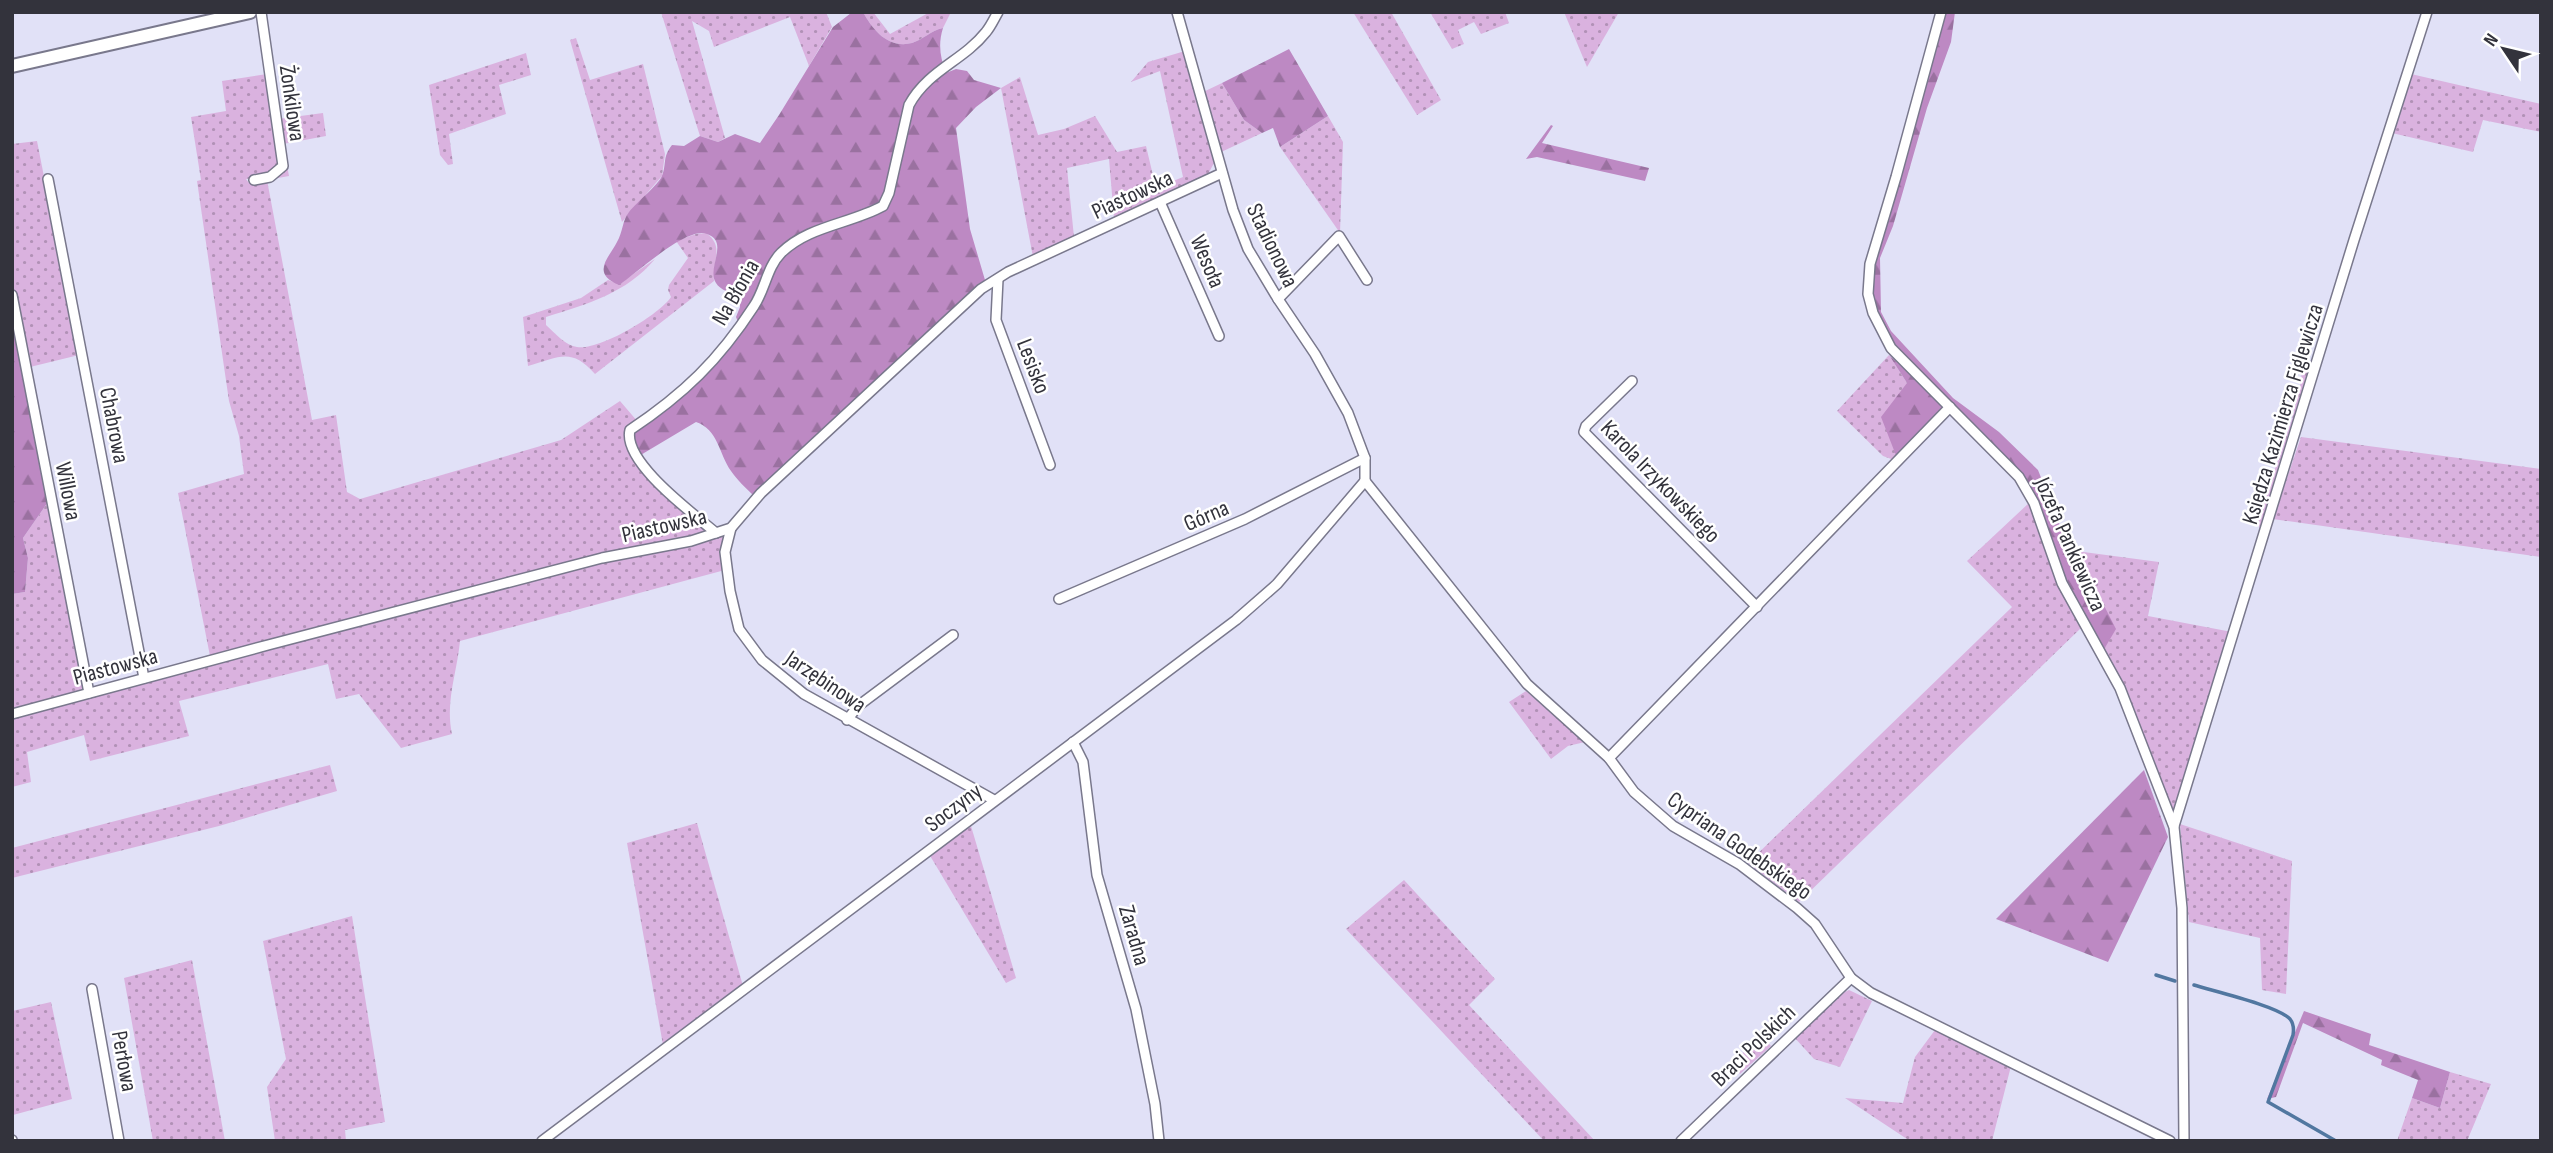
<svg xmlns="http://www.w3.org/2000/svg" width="2553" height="1153" viewBox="0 0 2553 1153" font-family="'Sofia Sans Condensed',sans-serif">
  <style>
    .grass { fill: url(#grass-dots) }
    .forest { fill: url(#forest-firs) }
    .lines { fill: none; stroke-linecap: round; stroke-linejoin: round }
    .stream { stroke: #5177a0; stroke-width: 3.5 }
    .street-casing { stroke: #79788c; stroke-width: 12 }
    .secondary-casing { stroke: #79788c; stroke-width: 16 }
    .street { stroke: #fff; stroke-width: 9 }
    .secondary { stroke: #fff; stroke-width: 12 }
    .labels { text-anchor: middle; stroke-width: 5; stroke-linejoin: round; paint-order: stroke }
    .street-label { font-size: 23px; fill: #33333c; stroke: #fff }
  </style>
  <defs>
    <pattern id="grass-dots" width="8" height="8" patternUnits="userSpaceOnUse" patternTransform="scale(1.75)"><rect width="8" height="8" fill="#dab2df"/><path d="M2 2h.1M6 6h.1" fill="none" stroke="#b191b6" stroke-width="1.8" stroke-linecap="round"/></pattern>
    <pattern id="forest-firs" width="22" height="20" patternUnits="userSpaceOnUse" patternTransform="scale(1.75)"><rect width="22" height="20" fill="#bd89c3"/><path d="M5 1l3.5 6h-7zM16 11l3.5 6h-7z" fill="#9a71a0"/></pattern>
  </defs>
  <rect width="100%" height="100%" fill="#e1e1f7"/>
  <g class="grass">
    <polygon points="661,12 826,12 832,27 809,66 790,17 714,47 709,31 692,21 725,138 718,142 700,136"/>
    <path d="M863,12H873L890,34L930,12H951L943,28C930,31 924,39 912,43C888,49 873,30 863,12Z"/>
    <polygon points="1353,12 1391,12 1441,100 1417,115"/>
    <polygon points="1430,12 1505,12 1509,23 1481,34 1474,22 1458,30 1464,44 1452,49"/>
    <polygon points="1564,12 1619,12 1587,67"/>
    <polygon points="576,38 590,80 643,64 665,154 662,176 622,222 570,40"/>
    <polygon points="1185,51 1214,163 1206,178 1114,218 1109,159 1067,168 1074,237 1033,257 1001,88 1020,77 1038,135 1064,129 1095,116 1117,152 1146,146 1156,188 1183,177 1160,71 1131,82 1148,62"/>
    <polygon points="526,53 531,75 499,85 506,114 449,134 453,164 448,165 440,155 429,85"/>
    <polygon points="267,74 281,166 269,175 246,179 249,183 267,180 285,167 278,119 323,113 326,136 283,144 289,176 267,180 312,420 336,415 347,492 360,499 561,440 620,401 638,422 626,437 655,481 676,506 711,532 603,555 210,656 178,493 244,474 239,436 229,401 197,181 201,180 191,117 226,111 222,81"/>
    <polygon points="2411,74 2541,104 2541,132 2483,120 2473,152 2392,133"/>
    <polygon points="1222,83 1244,120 1262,133 1219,153 1199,94"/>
    <polygon points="1328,116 1343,142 1340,233 1280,147"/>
    <polygon points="37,141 79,355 30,367 12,279 12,144"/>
    <path d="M706,233C725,246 712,262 714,281L595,374C571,347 560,357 528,366L523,317L581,298L608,280L619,284L655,259C627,293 587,304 546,317V325C555,333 566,346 577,347C599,351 659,315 671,297L668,290L669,285L688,258L676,241L696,234Z"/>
    <polygon points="1889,355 1907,383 1897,458 1894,460 1883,456 1837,411"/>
    <polygon points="2303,365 2313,368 2261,541 2258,518 2292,419 2300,386"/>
    <polygon points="2301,437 2541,469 2541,557 2273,519"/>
    <polygon points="48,502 86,692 13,712 12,594 25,592 28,558 23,538"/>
    <polygon points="2030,502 2060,584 2081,628 1799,902 1748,863 2012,607 1967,561"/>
    <path d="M728,532L725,570L460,641C457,673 445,702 452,734L401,748L359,694L336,699L328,664L179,701L189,736L90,761L84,735L27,752L31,782L12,787V717L601,561Z"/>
    <polygon points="2076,551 2159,562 2148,616 2232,632 2175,816 2131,706 2103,651"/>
    <polygon points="1526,691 1585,742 1568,746 1551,759 1509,702"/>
    <polygon points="330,765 337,791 219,826 12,878 12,848"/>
    <polygon points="697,823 743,986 663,1045 627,843"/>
    <polygon points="2180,824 2292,861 2286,994 2262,990 2260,938 2189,922"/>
    <polygon points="971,826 1016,978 1006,983 929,854"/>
    <polygon points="1404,880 1495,979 1469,1005 1595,1141 1544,1141 1346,929"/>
    <polygon points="352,916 385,1122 345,1130 346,1141 275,1141 267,1087 286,1059 263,941"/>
    <polygon points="192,960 225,1141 153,1141 124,978"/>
    <polygon points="1849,990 1872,1001 1840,1067 1814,1059 1794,1037 1837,996"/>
    <polygon points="51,1002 72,1099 13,1115 12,1011"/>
    <polygon points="1935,1030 2011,1066 1992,1141 1910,1141 1845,1098 1903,1103 1915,1057"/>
    <polygon points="1762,1036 1771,1046 1740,1074 1731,1063"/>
    <polygon points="2450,1072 2491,1084 2467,1141 2397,1141 2412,1098 2440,1108"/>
  </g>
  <g class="forest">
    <path d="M863,12C873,30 888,49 912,43C924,39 930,31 943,28C938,44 940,57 946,73L956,69L967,71L974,80L1001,88L976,107L956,128L970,229L985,280L754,496C746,488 737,480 731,471C719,454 718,429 696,422L639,456L634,447V431L655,416L715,366L741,329L736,317L740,307L739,296C731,293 720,290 716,283C706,268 730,242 707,234C687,226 637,273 619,285C591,273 608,259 617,242C623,232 622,221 629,212C637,202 658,185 662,176C667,163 662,158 672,145L684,146L700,136L718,142L735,134L760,143L779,115L833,27L851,13Z"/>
    <polygon points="1943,12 1955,12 1951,42 1927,108 1893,226 1880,258 1881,312 1891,331 1953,398 1999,432 2038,470 2065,538 2076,551 2116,629 2103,651 2066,580 2044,516 2026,479 1894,347 1875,311 1871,289 1875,258"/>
    <polygon points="1289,49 1328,116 1280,147 1273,128 1262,133 1244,120 1222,83"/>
    <polygon points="1551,125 1553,126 1542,143 1649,168 1645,181 1537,157 1526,159"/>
    <polygon points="16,327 48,502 23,538 28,558 25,592 12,594 12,328"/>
    <polygon points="1889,355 1946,408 1897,458 1881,417 1907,383"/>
    <polygon points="2144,770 2168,837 2108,962 1996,919"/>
    <polygon points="2304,1011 2371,1034 2369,1045 2450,1072 2440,1108 2412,1098 2418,1080 2381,1065 2382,1060 2303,1023 2276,1097 2267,1099"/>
  </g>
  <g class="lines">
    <g class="stream">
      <polyline points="2156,975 2175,981"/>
      <path d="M2194,985C2213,991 2278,1006 2290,1019C2294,1024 2294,1029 2293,1035L2268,1102L2336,1141"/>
    </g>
    <g class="street-casing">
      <g id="street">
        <polyline points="1177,12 1233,210 1248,249 1278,299 1315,354 1348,413 1365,458 1365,481"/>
        <polyline points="1941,12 1896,177 1870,264 1868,294 1873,313 1891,348 2019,477 2034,503 2062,583 2120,688 2174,827 2182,908 2184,1141"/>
        <polyline points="48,179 144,678"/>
        <polyline points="254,180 270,177 283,166 261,12"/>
        <polyline points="1160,202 1219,336"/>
        <polyline points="998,279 996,320 1050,465"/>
        <polyline points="12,295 89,693"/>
        <polyline points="1278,299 1339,236 1367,280"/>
        <polyline points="1632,381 1586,426 1584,432 1757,607"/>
        <polyline points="1365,481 1527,684 1609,758 1634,792 1673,826 1739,864 1797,908 1815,924 1851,978 1871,993 2170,1141"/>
        <polyline points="731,528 725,552 730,591 739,629 762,660 804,694 994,800"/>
        <path d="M716,533C694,514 622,462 630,430C684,394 719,360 754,306C765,290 767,267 781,253C808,226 850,224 883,206L889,193L909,105C928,70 963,61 986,32C991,26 994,19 998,12"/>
        <polyline points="1059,599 1245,519 1365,458"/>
        <polyline points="12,714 268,645 602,558 691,541 731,528 761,493 981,289 1008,272 1222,173"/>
        <polyline points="847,720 858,706 953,635"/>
        <polyline points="1073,742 1083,762 1097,875 1136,1009 1155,1104 1159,1141"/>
        <polyline points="1609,758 1950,407"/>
        <polyline points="2174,826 2354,240 2427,12"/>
        <polyline points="92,989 119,1141"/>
        <polyline points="12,1140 12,1141"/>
        <polyline points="542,1141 1236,620 1277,584 1365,481"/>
        <polyline points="1681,1141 1851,978"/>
      </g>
    </g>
    <g class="secondary-casing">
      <polyline id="secondary" points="12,66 250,12"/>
    </g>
    <use href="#street" class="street"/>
    <use href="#secondary" class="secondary"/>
  </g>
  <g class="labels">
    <g class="street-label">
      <text transform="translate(293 103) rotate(82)" y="8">Żonkilowa</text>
      <text transform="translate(1132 194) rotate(-25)" y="8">Piastowska</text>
      <text transform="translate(1273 245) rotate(64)" y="8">Stadionowa</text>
      <text transform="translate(1208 261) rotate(67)" y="8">Wesoła</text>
      <text transform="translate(735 292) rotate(-60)" y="8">Na Błonia</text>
      <text transform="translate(1034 366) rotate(69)" y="8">Lesisko</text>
      <text transform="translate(2282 414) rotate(-73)" y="8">Księdza Kazimierza Figlewicza</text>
      <text transform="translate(115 425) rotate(79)" y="8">Chabrowa</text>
      <text transform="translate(1661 481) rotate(46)" y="8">Karola Irzykowskiego</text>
      <text transform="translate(69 491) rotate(79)" y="8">Willowa</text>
      <text transform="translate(1206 515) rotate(-23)" y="8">Górna</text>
      <text transform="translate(664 525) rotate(-13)" y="8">Piastowska</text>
      <text transform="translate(2071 544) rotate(66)" y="8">Józefa Pankiewicza</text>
      <text transform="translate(115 666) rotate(-15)" y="8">Piastowska</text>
      <text transform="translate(826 681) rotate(34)" y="8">Jarzębinowa</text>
      <text transform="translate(953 807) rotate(-37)" y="8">Soczyny</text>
      <text transform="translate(1740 845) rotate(35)" y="8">Cypriana Godebskiego</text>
      <text transform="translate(1135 935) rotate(74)" y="8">Zaradna</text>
      <text transform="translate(1753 1045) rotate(-44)" y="8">Braci Polskich</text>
      <text transform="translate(125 1061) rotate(80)" y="8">Perłowa</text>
    </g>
  </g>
  <rect width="2553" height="1153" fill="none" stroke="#33333c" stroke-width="28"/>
  <g transform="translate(2504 49) rotate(305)" stroke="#ffffff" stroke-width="5" paint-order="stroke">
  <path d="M0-5L12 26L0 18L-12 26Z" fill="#33333c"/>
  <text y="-10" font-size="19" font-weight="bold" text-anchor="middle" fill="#33333c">N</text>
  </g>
</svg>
